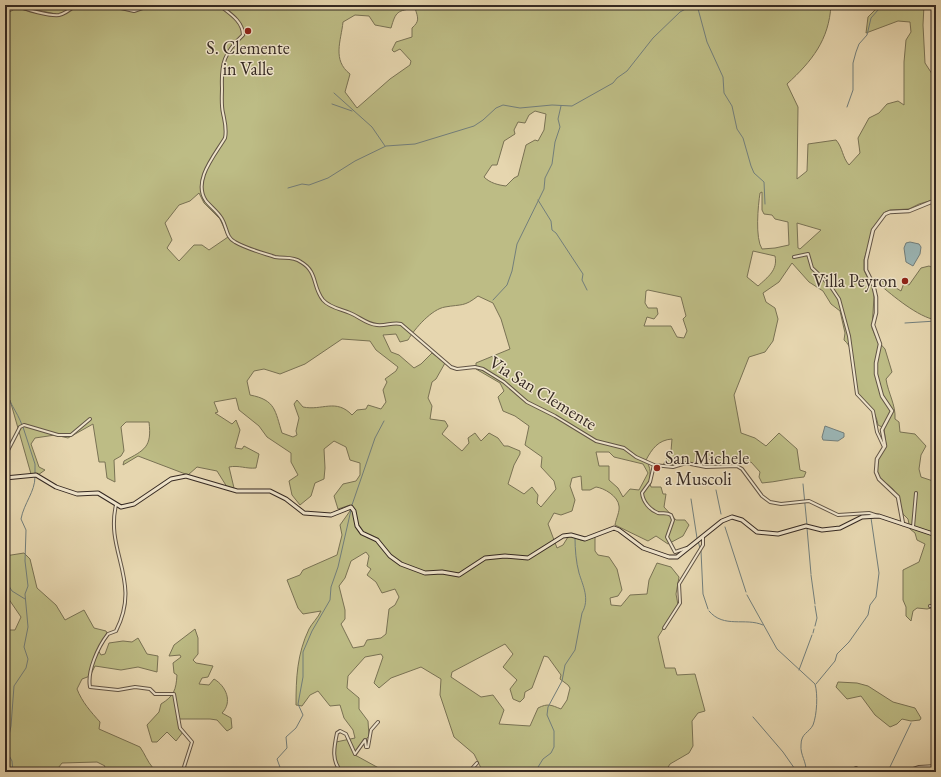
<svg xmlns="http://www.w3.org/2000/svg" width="941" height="777" viewBox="0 0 941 777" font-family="'EB Garamond',serif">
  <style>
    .green { fill: #bdbc85; stroke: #797254; fill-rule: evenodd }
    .water { fill: #9bb6b6; stroke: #727e7b }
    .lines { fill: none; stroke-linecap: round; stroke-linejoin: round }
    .stream { stroke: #727e7b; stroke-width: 1 }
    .minor-casing { stroke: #615445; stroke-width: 4 }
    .tertiary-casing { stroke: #615445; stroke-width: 4.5 }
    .secondary-casing { stroke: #352922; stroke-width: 5 }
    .minor { stroke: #efe4cb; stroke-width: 2 }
    .tertiary { stroke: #efe4cb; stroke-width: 2.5 }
    .secondary { stroke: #efe4cb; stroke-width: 3 }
    .poi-dot { fill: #8f2418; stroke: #efe4cb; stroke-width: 1.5 }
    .labels { text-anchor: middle; stroke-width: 3; stroke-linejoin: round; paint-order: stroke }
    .poi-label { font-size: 18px; fill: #352922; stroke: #efe4cb }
    .street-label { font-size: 18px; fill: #352922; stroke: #efe4cb }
  </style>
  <rect width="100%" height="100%" fill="#e6d6af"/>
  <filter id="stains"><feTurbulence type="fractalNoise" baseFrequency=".005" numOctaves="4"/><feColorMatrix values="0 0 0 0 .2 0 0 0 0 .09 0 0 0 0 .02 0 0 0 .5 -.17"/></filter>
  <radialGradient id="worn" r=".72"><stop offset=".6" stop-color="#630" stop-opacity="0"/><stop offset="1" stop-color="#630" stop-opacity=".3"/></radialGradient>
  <g class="green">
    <path d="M39,5H831C829,40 812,61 787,84L798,107L797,179L807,171L808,144L836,140C843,148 842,157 849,165L860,153L858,138L869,118L879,113L887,104L898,101L904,105V62L906,40L911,32L910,22L898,21L866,33L868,17L880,5H924L923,25L925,63L936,80V199L919,204L909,209L890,210L885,212L874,227L864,260V270L873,289L874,297L872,328L877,340L885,349L892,372L886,379C888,393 896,405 895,419L899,422L900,432L915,434L926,446L921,455L919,469L921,477L936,482V607L927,609L917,608L913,611L911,621L906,616V607L903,600V570L919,562L925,544L917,540L915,533L910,529L908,519L903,514L898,497L893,489L880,478L877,471L878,458L886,446L884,428L878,425C874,402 862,407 857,392C852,375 858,352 844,340L845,333L840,311L831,304L823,291L809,282L792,263L779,282L763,293L766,302L775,308L778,319L773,341L765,352L749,357L734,395L741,433L755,438L766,446L779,433L797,449L800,470L806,472L804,477C790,478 777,482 762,483L759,477L760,472L751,462C735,467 718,464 704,457L701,458L702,465C683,459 680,466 663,465L671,451L672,439C658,440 652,449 646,460C654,473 647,477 651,487H661L663,494H666L664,507L676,520H685L689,525L683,536L668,544L656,536L648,541L615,525C616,519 620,511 619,506C618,496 604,488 596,487L590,490H582L581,476L572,478L570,486L575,500L572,511L561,515L554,513L548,524L557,548L563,545L568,537L571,536L581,540L595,537V551L598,555L609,557L617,569L622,590L618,596L610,598L611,605L621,606L630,595L647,594L649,580L657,563L671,567L679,577L676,594L678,605L658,637L665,668H675L677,675L695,674L705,711L698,713L692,721L693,746L689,753L670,764L665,772H563L550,768L547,772H480L482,770L474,754L454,737L440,695L441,679L421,667L391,678L379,688L374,683L383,657L381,654L365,657L348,676L347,688L359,698V709L368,721L369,736L356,750L355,755L386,772H342C333,764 334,753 336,742L355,738L353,730L344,718L340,705L330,706L318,691L310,695L302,706L296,705C296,678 297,654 309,629C312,623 318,618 321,611L303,614L298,608L287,580L300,575L303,570L337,555L342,535L340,525L350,511V505L338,509L334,496L343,484L356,481L360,475V463L350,460L346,447L334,441L324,449L325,468L324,479L315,483L311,496L300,505L292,495L289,481L298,475L291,462V453L267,437L259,426L239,410L236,398L214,402L218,412L215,413L232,424L236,420L240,430L235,448L242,449L244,446L259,454L256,468C246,469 239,465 229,467L234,488L227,487L217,471L197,467L188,475L138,456L123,465L124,461C145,450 152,447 149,422H126L121,427L124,451L121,456L114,460L115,482L107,478L105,462H99L93,424L68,438L55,435L35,438L31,444L39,467L45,470L38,475L31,474L10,400L5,405V15L16,8L50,16L56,14L37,10ZM415,8C418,18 420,21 412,28V37L396,42L392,50L394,52L400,49L411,61L410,65L390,79L357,108L345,92L350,74C332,60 341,41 343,22L355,15L369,16L375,25L391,28C396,11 397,11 415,8ZM535,111L546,114L544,130L538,141L535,140L526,145L518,176L514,178L506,186C498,185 490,183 484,177L492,165H497L504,141L515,134L514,130L518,122L525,123L529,115ZM762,192V210L764,214L772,215L775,219L788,222L789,245L775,248L762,249C755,238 758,206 760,193ZM199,193L204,203L220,219L228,237L209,250L202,245H194L179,261L167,248L172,240L165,223L179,205L190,201ZM797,223L821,230L800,249L798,248ZM753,251L775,256C778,270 768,277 758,286L747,277ZM648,290L681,297L686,316L683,319L687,331L684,338L677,337L671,326H644L647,317L654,319L658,314L657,308H648L645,303L646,291ZM478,296L493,303L501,319L510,349L476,363V369L500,383L504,391L498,397L503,411L515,416L529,426L525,445L542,457L541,467L554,481L556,489L541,507L537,503L538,495L532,487L524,494L508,484L514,465L520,454V451L508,446H504L498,438L489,433L481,441L475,433L468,438L469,443L462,451L442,434L448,426L445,421L430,419L432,406L428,398L432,382L436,379L445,363L432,353L421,364L414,368L399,355L391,352L383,335L396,334L400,342L408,340C415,328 432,309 445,307C462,304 464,307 478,296ZM342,339L370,341L376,350L398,367L396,371L385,379L387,382L383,390L386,402L381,409L368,405L366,409L357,410L352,415C336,398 322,411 303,407L297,400L294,404L299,418L296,431L297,435L293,437L282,433C275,411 276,400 250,395L247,381L254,371L264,369L280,374L305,364ZM596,452H609L614,457L643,464L648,473L639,490L630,489L623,497L618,488L609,480V466H599ZM366,552L369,556L367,566L371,569L367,575L376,582L382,593L395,589L399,597L395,605L389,609L386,634L381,638L367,640L364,646L353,648L341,624L345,619V610L339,586L345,578L351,561ZM505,644L513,654L503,667L517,680L510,689L513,699L520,702L524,698L525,692L532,688L544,656L548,657L561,675L560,679L568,685L570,688L567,700L561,709C551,705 548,703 538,708L530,726L499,724L504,710L493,695L481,697L451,677L452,672Z"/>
    <path d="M929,266L936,269V320C918,317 893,296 879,284V282L885,281L901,291L904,283L909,285L921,268Z"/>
    <path d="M24,553L30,559L37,588L56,605L65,620L84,610L94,628L106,631L107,633L98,650L101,655L105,654L109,643L123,641L132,642L138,638L147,654L158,656L157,672L138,667L121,670L95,666L90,676L82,679L77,689C82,702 91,712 100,722L99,729L140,747C145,754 147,761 153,768L152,772H102L105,766L97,762L62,763L55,772H10V768L5,766V735L9,732L8,707L5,708V630H15L21,617L8,598L5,597V556Z"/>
    <path d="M195,629L198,638V654L193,660L196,663L213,666L208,677L202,678L199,684L209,685L214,679C226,686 233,702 222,713L231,718L232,728L227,731L217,720L210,719H177L183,732L176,741L167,732L157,742H152L147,725L159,712L161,704C174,696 176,690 177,675L174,673L173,663L181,657L180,655L169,656L174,645Z"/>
    <polygon points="838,682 857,683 868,686 893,702 915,708 921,718 920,720 911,721 902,719 897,724 890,727 875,715 861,696 847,699 836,687"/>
  </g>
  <g class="water">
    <polygon points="910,242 919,244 921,247 920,254 913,266 906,262 904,248 906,243"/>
    <polygon points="825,426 844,433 844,437 838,441 823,440 822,437"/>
  </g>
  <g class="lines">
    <g class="stream">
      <polyline points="697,5 707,42 723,77 724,93 732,106 737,129 743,138 751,166 754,173 764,182 765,204"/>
      <polyline points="334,93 372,127 385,146"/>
      <polyline points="332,104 352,111"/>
      <polyline points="847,107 853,90 853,63 856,52 859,44 867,35 871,18 878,10 885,5"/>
      <polyline points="288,188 302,184 309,185 328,178 355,161 386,146 415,144 474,126 483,120 496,108 503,105 520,108 552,105 572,106 613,83 617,78 627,71 653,38 680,12 693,5"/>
      <polyline points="538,200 551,221 552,230 556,233 583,274 582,280 587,290"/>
      <polyline points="493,300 507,285 512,271 517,244 544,189 545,178 552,164 555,142 560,127 558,119 561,106"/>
      <polyline points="905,323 936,321"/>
      <polyline points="5,384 8,360"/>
      <path d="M5,388C8,402 17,411 22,425"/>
      <polyline points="23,427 35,464 35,474"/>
      <polyline points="803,484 807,525"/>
      <polyline points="716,490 721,514"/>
      <polyline points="691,499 697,538"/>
      <polyline points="352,505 375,438 384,421"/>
      <polyline points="725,527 746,592"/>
      <polyline points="807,528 811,574"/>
      <polyline points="698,541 700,548"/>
      <polyline points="701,551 703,594 708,609"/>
      <polyline points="811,575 815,604"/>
      <polyline points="5,576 7,583 12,591 25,599"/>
      <path d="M747,595L777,649L815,684C818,694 817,715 813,725C809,733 801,733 801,745C800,755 807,762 806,772"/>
      <polyline points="815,606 817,618 815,626"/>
      <path d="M709,611C724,629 745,617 763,625"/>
      <polyline points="813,633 814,629"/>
      <polyline points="799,670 812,635"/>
      <polyline points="816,684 835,661 837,654 849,642 868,615 870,605 876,597 879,573 871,518"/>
      <polyline points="753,717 783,752 797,772"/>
      <polyline points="889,769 911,723"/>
      <path d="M13,772L12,761L6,750L11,726L14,686L26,668L28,659L24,647L28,627L25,594L28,586L25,561L26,530L21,519C24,503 35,492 35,477"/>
      <polyline points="279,772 281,770 277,759 287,748 286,737 296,728 303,715 298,704 303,677 303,652 312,631 330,600 331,587 338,567 351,510"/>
      <path d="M535,772L543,759L551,753L554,747V731L547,715L548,707L562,681L565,665L575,650L582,613C590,599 583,586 579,573C576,562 575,549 575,538"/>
      <polyline points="623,772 624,771"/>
    </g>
    <g class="minor-casing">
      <g id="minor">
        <path d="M17,5C25,10 50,16 59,15C65,14 71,9 76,5"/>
        <polyline points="108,5 134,11 151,5"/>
        <path d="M219,5C229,13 243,21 243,35C224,53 221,63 222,88C222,96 221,105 223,113C225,123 227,129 225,138C215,155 192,181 206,201C211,207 218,212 222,219C227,227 226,238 235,242C247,249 263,253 275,257C285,259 292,256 301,262C318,272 312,286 323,300C330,308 341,309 350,313C360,317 366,324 377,325C386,326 393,322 401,324L451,367L457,369L475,367L483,369L504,382L527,402L555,416L596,441L624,448L636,457L654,465L673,467L686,463L706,467L737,466L742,469L762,496L770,502L781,504L809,501L838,515L869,513L878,516"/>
        <polyline points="794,257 808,254 812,268 829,284 839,299 849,336 857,394 873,411 877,432 884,447"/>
        <polyline points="5,456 20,427 24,425 58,435 71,435 90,419"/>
        <path d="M654,465L650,482L642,493C643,502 650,510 658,513C663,514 666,512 671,515L673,520L667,537L675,552L687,548"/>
        <path d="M116,505C105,552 142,581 116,631L108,634C98,647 87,671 90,687L118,690L135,687L150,689L155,694H174L180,728L192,742L184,767L188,772"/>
        <polyline points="913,527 916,493"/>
        <polyline points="930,606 936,606"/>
        <polyline points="664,628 680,603 679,584 703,545 703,537"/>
        <polyline points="217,772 232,771"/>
        <path d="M342,772C331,762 334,747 337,733L340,731L346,734L355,754L365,740L366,747H368L371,730L378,722"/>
        <polyline points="469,772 477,763"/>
        <polyline points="848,772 856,768 863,772"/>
        <polyline points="877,772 885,769 889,772"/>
        <polyline points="905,772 919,767 936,766"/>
      </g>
    </g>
    <g class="tertiary-casing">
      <polyline id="tertiary" points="903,524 898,497 879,479 876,472 877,459 885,446 882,430 892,411 882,396 876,374 876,363 880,344 873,325 876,313 876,297 873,284 866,270 866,260 873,230 885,214 890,212 909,211 936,200"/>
    </g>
    <g class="secondary-casing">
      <polyline id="secondary" points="5,478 36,475 56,487 77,494 98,493 121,507 134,504 171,479 186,476 237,491 270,491 286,499 304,513 331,515 351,507 354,511 357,526 362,533 377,540 390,556 401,564 425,573 442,572 459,575 485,558 505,556 528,558 563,536 571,535 585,539 614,528 619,530 643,548 669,557 677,557 722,521 732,517 742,520 757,532 778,534 806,526 822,530 840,528 862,517 879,516 936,535"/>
    </g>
    <use href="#minor" class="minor"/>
    <use href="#tertiary" class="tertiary"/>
    <use href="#secondary" class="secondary"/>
  </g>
  <g class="poi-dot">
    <circle cx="248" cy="31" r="4"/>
    <circle cx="905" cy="281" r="4"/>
    <circle cx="657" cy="468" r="4"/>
  </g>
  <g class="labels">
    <g class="poi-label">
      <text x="248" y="54">S. Clemente<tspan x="248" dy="21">in Valle</tspan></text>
      <text x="897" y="287" text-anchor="end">Villa Peyron</text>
      <text x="665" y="464" text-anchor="start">San Michele<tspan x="665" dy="21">a Muscoli</tspan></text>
    </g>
    <g class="street-label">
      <text transform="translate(543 393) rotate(32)" y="6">Via San Clemente</text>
    </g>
  </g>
  <rect width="941" height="777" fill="none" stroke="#e6d6af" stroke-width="20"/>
  <rect x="6" y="6" width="929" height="765" fill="none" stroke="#352922" stroke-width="2"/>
  <rect x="10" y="10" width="921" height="757" fill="none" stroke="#352922"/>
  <rect width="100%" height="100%" filter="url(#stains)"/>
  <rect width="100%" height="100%" fill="url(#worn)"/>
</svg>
